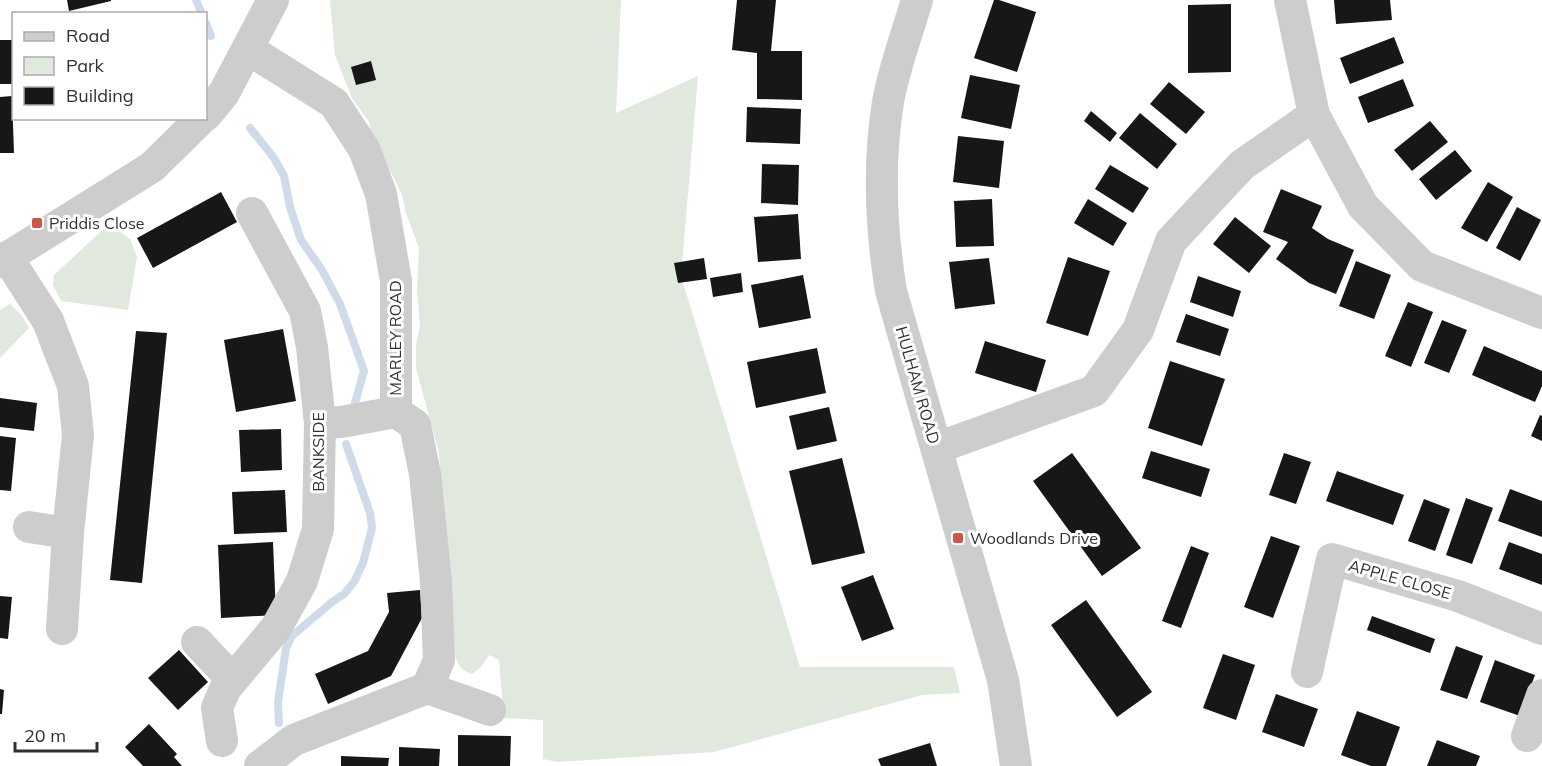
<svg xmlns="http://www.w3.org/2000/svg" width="1542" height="766" viewBox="0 0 1542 766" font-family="Mulish,sans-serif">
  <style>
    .green { fill: #e1e8dd }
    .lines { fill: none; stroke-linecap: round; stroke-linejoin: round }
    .stream { stroke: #cfdbe9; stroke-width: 8 }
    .building { fill: #171717 }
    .minor { stroke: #cdcdcd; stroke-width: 32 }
    .poi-dot { fill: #d05549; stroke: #fff; stroke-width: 2 }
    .labels { text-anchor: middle; stroke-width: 6; stroke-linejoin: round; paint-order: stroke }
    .poi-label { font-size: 16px; fill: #303030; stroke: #fff; text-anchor: start }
    .street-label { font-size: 16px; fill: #303030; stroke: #fff }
  </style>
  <rect width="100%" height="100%" fill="#fff"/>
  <g class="green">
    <path d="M330,0H621L616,113L698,76L681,276L800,667H954L960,693L922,695L714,752L557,762L543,759V720L504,718L499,660L489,655L481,667L472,674C455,668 455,655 452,639L439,453L416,368V345L420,326L417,291L419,248L406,213L402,195L393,176L369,136L370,123L352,98L335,55Z"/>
    <polygon points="109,224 130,239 137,257 128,310 61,301 53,285 54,275"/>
    <polygon points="10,304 22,316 29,328 0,358 0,310"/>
  </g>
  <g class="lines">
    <g class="stream">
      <polyline points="196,0 202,14"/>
      <polyline points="206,23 211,36"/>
      <polyline points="250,128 274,158 284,176 290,207 301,240 322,270 340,304 353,340 364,371 355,403"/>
      <polyline points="279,723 278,702 286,648 292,636 332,602 344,594 354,582 363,563 372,528 370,513 346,444"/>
    </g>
  </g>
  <g class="building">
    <polygon points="67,0 111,0 111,1 69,11"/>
    <polygon points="737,0 776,0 771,51 802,51 802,100 757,99 757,53 732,50"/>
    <polygon points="994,0 999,0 1036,12 1017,72 974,58"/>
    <polygon points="1334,0 1390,0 1392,20 1336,24"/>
    <polygon points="1231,4 1231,72 1188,73 1188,5"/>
    <polygon points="1394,37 1404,63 1350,84 1340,58"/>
    <rect x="0" y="40" width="14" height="44"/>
    <polygon points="371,61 376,80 356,85 351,67"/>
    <polygon points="970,75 1020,85 1011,129 961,118"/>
    <polygon points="1403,79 1414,106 1368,123 1358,97"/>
    <polygon points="1169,82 1205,112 1186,134 1150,104"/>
    <polygon points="12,96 14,153 0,153 0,97"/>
    <polygon points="747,107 801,109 800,144 746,142"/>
    <polygon points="1091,111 1117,133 1110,142 1084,121"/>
    <polygon points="1140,113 1177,144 1157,169 1119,138"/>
    <polygon points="1430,121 1448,142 1412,171 1394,150"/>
    <polygon points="958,136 1004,141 999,188 953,182"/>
    <polygon points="1455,150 1472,171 1436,200 1419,179"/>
    <polygon points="762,164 799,165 798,205 761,203"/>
    <polygon points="1110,165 1149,188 1133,213 1095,189"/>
    <polygon points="1488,182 1513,197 1487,242 1461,228"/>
    <polygon points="1281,189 1322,206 1312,228 1328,239 1354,250 1336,294 1309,283 1276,259 1288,242 1263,232"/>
    <polygon points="221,192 237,222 153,268 137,238"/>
    <polygon points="992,199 994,246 956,247 954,201"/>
    <polygon points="1088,199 1127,223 1113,246 1074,223"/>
    <polygon points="1517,207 1541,220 1520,261 1496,248"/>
    <polygon points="798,214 801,259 758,262 754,217"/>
    <polygon points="1235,217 1271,246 1249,273 1213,244"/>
    <polygon points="1068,257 1110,271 1088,336 1046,323"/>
    <polygon points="704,258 707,279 678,283 674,263"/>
    <polygon points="989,258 995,304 955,309 949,262"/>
    <polygon points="1356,261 1391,275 1374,319 1339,306"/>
    <polygon points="741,273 743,292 713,297 710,278"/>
    <polygon points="803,275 811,318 759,328 751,285"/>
    <polygon points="1198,276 1241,291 1233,317 1190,302"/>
    <polygon points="1408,302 1433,312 1411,367 1385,356"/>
    <polygon points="1186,314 1229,329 1220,356 1176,342"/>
    <polygon points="1442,320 1467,330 1449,373 1424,363"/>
    <polygon points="283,329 296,401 236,412 224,340"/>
    <polygon points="136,331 167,333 142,583 110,580"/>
    <polygon points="985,341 1046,360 1036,392 975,373"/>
    <polygon points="1484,346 1542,371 1542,386 1535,402 1472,375"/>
    <polygon points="817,348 826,393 756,408 747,362"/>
    <polygon points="1170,361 1225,379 1202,446 1148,428"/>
    <polygon points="0,398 37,403 34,431 0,427"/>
    <polygon points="829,407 837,441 797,450 789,416"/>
    <polygon points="1540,415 1542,416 1542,441 1531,436"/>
    <polygon points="281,429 282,470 241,472 239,430"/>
    <polygon points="0,436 16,438 11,491 0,490"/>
    <polygon points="1151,451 1210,469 1201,497 1142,478"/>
    <polygon points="1072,453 1141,548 1102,576 1033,481"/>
    <polygon points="1284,453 1311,462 1296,504 1269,495"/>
    <polygon points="842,458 865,553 812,565 789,471"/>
    <polygon points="1337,471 1404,495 1393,525 1326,501"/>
    <polygon points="1510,489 1542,501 1542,537 1498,521"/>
    <polygon points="285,490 287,532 234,534 232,492"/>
    <polygon points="1466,498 1493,508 1472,564 1446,555"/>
    <polygon points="1424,499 1450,509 1435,551 1408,541"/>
    <polygon points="1271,536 1300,546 1273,618 1244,607"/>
    <polygon points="273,542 276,615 221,618 218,545"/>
    <polygon points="1509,542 1542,554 1542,585 1499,569"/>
    <polygon points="1191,546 1209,553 1181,628 1162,621"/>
    <polygon points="873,575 894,629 862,641 841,587"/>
    <polygon points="420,590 422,618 391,676 328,704 315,674 368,651 389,612 387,593"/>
    <polygon points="0,596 12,597 8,639 0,638"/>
    <polygon points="1086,600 1152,692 1117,717 1051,625"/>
    <polygon points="1372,616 1435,639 1430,653 1367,630"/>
    <polygon points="1456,646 1483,656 1467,699 1440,690"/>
    <polygon points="179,650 208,682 178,710 148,678"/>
    <polygon points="1223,654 1255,665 1236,720 1203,708"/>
    <polygon points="1495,660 1535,675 1520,716 1480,702"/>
    <polygon points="0,689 4,690 2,714 0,714"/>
    <polygon points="1276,694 1318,709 1304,747 1262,732"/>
    <polygon points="1357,711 1400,727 1386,766 1371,766 1341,755"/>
    <polygon points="149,724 177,754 174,757 182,766 143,766 125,747"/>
    <polygon points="458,735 511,736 510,766 458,766"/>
    <polygon points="1437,740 1480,756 1476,766 1427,766"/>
    <polygon points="930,743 937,766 881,766 878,759"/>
    <polygon points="399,747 440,749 439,766 399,766"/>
    <polygon points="341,756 389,758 388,766 341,766"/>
  </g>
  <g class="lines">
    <g class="minor">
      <path d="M917,0C907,34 894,68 888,102C878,164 881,229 891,291L1003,680L1016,766"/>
      <polyline points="1290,0 1314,115 1363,206 1422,266 1542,313"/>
      <polyline points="248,49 334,103 364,149 381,194 396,281 396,412 415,425 425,474 436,581 439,660 427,688 294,740 260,766"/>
      <polyline points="206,115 224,93 273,0"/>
      <polyline points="7,257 48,321 73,386 78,435 68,533 62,629"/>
      <polyline points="0,262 152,167 202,118"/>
      <polyline points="320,423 341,422 396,412"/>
      <polyline points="937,448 1094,391 1138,330 1171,241 1242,165 1314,115"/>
      <polyline points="29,527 68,533"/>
      <polyline points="197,642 232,679"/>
      <polyline points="1307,672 1332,559 1458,596 1542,629"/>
      <polyline points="427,688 490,710"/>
      <polyline points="1527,736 1542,695"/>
      <polyline points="222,741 217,708 225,689 276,628 302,581 318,529 320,423 312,347 305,311 252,213"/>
    </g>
  </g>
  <g class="poi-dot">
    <rect x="31" y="217" width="12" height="12" rx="3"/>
    <rect x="952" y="532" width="12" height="12" rx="3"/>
  </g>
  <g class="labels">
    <g class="poi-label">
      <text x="49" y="229">Priddis Close</text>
      <text x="970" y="544">Woodlands Drive</text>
    </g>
    <g class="street-label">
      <text transform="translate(395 338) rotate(-90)" y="6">MARLEY ROAD</text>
      <text transform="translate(918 385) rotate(74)" y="6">HULHAM ROAD</text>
      <text transform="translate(318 452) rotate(-90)" y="6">BANKSIDE</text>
      <text transform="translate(1400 579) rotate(16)" y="6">APPLE CLOSE</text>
    </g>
  </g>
  <rect x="12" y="12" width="195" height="108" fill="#ffffff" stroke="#acacac" stroke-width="1.5"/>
  <rect x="24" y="32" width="30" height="9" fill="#cdcdcd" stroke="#acacac" stroke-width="1.5"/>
  <text x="66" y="42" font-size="18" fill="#303030">Road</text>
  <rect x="24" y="57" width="30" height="18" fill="#e1e8dd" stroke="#acacac" stroke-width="1.5"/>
  <text x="66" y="72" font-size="18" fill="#303030">Park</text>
  <rect x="24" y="87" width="30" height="18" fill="#171717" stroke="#acacac" stroke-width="1.5"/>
  <text x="66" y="102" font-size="18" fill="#303030">Building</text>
  <path d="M15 742v9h82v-9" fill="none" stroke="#303030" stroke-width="3"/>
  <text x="24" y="742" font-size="18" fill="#303030" stroke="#ffffff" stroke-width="4.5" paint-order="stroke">20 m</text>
</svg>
